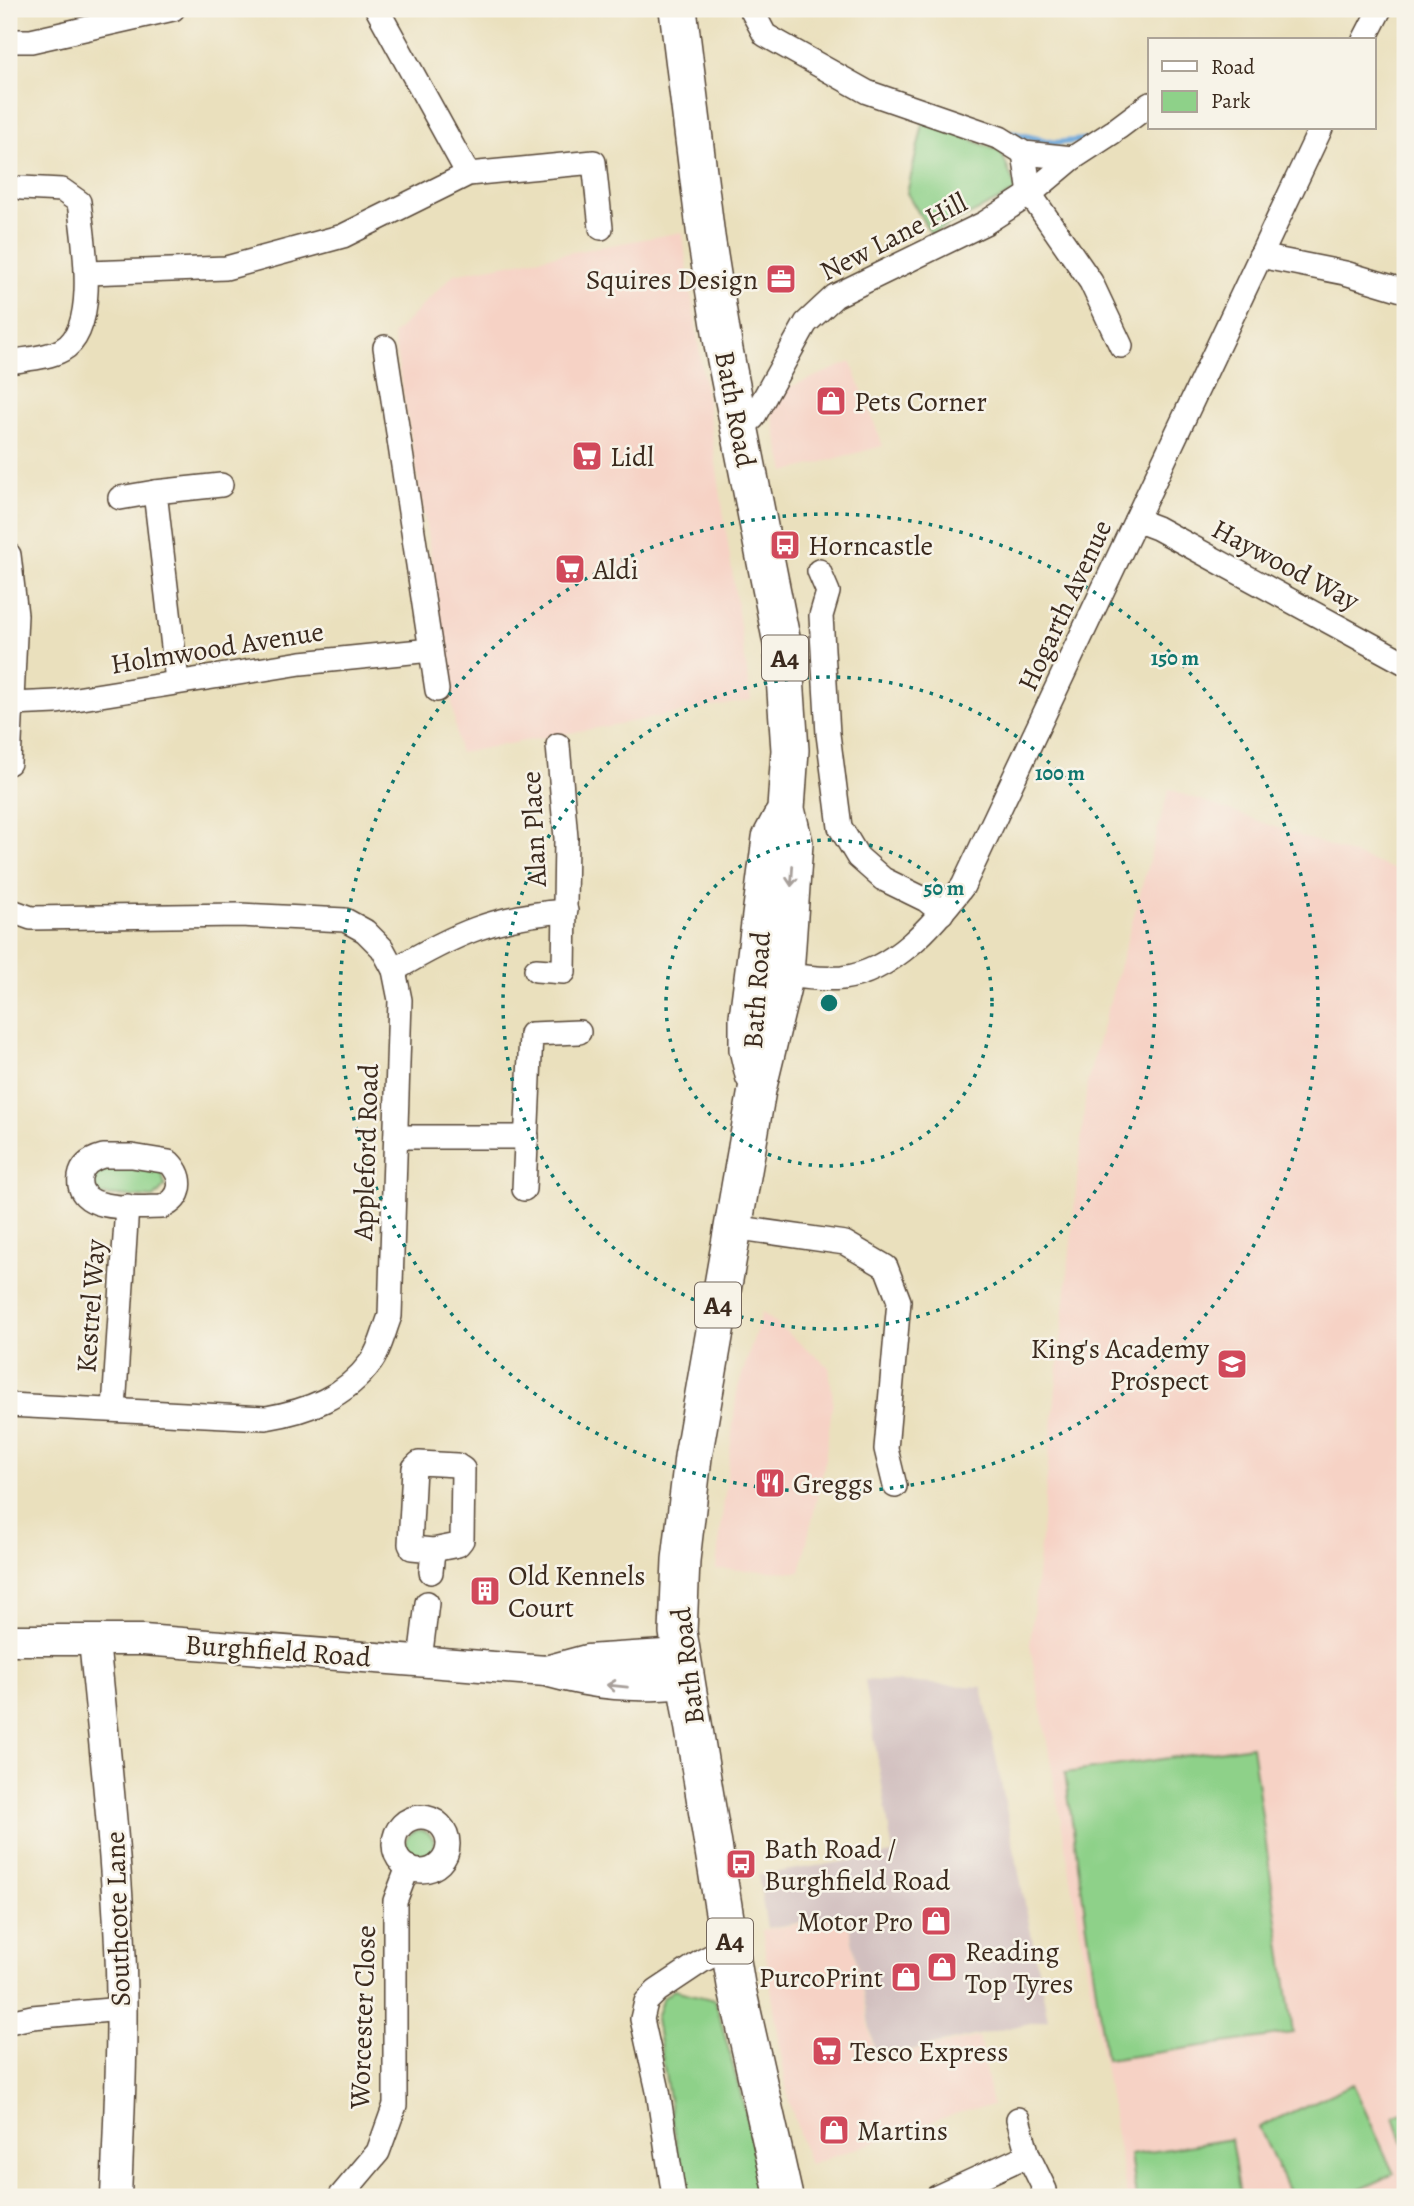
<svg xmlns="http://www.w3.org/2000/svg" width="1414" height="2206" viewBox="0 0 1414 2206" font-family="Alegreya,serif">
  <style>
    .built { fill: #f6d2c5 }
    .industrial { fill: #d1bfbf }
    .green { fill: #8ed189; stroke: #647e54; stroke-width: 2 }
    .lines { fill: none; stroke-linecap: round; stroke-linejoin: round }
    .stream { stroke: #68a6da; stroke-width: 6 }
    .minor-casing { stroke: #554536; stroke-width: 26 }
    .tertiary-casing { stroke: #554536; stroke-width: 33 }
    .primary-casing { stroke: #554536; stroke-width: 40 }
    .minor { stroke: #fff; stroke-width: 23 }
    .tertiary { stroke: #fff; stroke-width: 30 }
    .primary { stroke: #fff; stroke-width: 37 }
    .oneway { stroke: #a79f9a }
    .ring { fill: none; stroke: #0f766e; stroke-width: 3.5; stroke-dasharray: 3.5 7 }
    .labels { text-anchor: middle; stroke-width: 5; stroke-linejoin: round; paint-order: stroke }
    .shield { fill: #f7f3e8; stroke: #73665b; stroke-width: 2 }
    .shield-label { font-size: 26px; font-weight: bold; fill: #3b2a1e }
    .street-label { font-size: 28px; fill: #3b2a1e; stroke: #f7f3e8 }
    .poi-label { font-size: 28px; fill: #3b2a1e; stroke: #f7f3e8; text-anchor: start }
    .centre { fill: #0f766e; stroke: #f7f3e8; stroke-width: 3.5 }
    .ring-label { font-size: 21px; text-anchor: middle; font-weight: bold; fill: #0f766e; stroke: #f7f3e8; stroke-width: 5; stroke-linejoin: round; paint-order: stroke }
  </style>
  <rect width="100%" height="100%" fill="#f7f3e8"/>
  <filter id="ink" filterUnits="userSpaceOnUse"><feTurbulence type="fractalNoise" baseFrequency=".0143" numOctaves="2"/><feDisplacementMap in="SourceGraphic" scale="14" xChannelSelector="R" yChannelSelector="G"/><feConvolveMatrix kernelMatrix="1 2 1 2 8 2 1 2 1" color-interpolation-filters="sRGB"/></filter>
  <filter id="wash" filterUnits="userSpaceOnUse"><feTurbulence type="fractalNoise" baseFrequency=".00686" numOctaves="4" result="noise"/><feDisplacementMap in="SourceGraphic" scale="28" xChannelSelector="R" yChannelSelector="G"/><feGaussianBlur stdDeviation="1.57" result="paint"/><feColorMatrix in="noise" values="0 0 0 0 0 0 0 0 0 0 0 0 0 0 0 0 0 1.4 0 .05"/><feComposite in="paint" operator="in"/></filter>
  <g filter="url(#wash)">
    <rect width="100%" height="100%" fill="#eae0bd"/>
    <g class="built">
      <polygon points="682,232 751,700 459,753 434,574 393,335 454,274"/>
      <polygon points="851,362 883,446 785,472 768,396"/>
      <polygon points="1169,789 1405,873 1405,2197 1394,2197 1391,2189 1374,2197 1127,2197 1030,1645 1087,1083"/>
      <polygon points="762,1312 829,1367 833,1400 824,1467 800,1572 716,1569 737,1391"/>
      <polygon points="847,1916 875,2059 979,2037 992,2106 969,2109 809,2165 788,2098 762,1930"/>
    </g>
    <polygon class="industrial" points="865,1680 982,1687 1048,2019 876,2058 847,1915 767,1928 758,1875 893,1854"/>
    <g class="green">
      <polygon points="924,120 1001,152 1017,191 931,234 907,193"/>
      <polygon points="100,1165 161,1169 165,1186 154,1198 100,1195 92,1181"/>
      <polygon points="1252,1746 1293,2033 1106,2060 1065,1773"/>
      <circle cx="420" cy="1844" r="14"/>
      <polygon points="674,1990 715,2000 769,2197 685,2197 656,2019 662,1999"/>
      <polygon points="1353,2084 1394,2174 1344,2197 1291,2197 1259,2127"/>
      <polygon points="1405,2112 1405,2151 1394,2116"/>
      <polygon points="1231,2139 1240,2197 1136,2197 1130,2155"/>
    </g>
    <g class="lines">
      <polyline class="stream" points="1012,133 1055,143 1083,140"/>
    </g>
  </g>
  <g filter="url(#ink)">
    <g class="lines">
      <g class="minor-casing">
        <g id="minor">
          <polyline points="377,9 468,174"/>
          <polyline points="751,9 765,35 867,92 1000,138 1024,153 1073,158"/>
          <polyline points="1364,40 1380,9"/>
          <polyline points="9,41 31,41 173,9"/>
          <polyline points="1118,128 1150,104"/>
          <polyline points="1024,153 1030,194 1091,282 1121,346"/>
          <polyline points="1260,256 1345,273 1405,291"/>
          <polyline points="88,273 226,268 343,236 468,174 594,162 601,228"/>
          <polyline points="385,347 437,690"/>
          <path d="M9,362C24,359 48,358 62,350C100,330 83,236 79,202L62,190L22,188"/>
          <polyline points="740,429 753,418 806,323 835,296 985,223 1030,194 1073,158 1113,132"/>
          <polyline points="120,498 155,492"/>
          <polyline points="1136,520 1157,528 1405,663"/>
          <polyline points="9,555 16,615 9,763"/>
          <polyline points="819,571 828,592 821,616 828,734 840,827 858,857 883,879 926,900 942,913"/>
          <polyline points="177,681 155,492 221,485"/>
          <polyline points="12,704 57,702 301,663 431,650"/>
          <path d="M9,910L31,918L240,915L345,920L365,931L382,948L394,970L400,1000L390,1316C384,1331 380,1350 371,1362C345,1397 308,1411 266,1418L9,1405"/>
          <path d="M394,970C455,934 494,916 566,911"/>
          <polyline points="536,970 564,972 566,838 558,745"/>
          <path d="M772,973C794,976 819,980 842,978C893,972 934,924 963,886L1321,128"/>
          <polyline points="396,1137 527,1137"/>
          <path d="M103,1156H132L169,1162C185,1178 183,1198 162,1207C139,1207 75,1214 80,1177C82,1165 92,1159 103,1156Z"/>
          <polyline points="524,1189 531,1034 579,1032"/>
          <polyline points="733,1227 845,1243 886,1267 899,1301 886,1449 895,1486"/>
          <polyline points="114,1409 127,1206"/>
          <polyline points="431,1572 433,1550 412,1548 410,1544 414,1468 419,1463 457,1465 463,1469 462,1540 458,1545 433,1550"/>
          <polyline points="420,1660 427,1603"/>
          <circle cx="421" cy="1844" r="27"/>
          <polyline points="9,2022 32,2017 121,2009"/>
          <polyline points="1018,2119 1028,2155"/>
          <polyline points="340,2197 378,2152 395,2105 395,1901 408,1867"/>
          <polyline points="674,2197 658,2091 642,2019 646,2002 657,1991 702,1961 731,1946"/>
          <polyline points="937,2197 1028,2155 1045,2190"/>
        </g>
      </g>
      <g class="tertiary-casing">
        <g id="tertiary">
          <path d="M9,1640H143L546,1671C597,1685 633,1688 685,1683"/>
          <path d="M94,1641C105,1750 117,1859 121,1969C123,2045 119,2121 116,2197"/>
          <polyline points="546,1671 587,1660 680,1654"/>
        </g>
      </g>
      <g class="primary-casing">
        <g id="primary">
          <polyline points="678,9 706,237 724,350 783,648 790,750 786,809 794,843 785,974 757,1090 693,1457 681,1560 678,1632 736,1985 784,2197"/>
          <polyline points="754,1075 748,1049 748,1017 771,838 781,819"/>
        </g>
      </g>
      <use href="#minor" class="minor"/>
      <use href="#tertiary" class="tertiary"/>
      <use href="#primary" class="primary"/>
    </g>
    <defs><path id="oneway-shaft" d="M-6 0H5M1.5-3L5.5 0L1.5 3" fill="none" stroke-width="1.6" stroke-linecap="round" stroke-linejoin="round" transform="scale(1.75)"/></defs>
    <g class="oneway">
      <use href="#oneway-shaft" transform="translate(792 876) rotate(94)"/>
      <use href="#oneway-shaft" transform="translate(617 1686) rotate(-174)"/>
    </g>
  </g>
  <g class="ring">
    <circle cx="829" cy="1003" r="163"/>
    <circle cx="829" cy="1003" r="326"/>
    <circle cx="829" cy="1003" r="489"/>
  </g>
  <defs>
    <g id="office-square" transform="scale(1.575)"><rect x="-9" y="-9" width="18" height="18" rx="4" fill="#d1495b" stroke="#f7f3e8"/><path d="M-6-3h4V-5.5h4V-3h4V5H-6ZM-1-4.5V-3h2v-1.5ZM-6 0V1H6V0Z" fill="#fff"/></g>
    <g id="shop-square" transform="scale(1.575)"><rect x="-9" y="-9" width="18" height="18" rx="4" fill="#d1495b" stroke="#f7f3e8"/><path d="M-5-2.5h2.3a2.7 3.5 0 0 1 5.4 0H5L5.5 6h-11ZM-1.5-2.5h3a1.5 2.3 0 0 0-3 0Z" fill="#fff"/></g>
    <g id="supermarket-square" transform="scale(1.575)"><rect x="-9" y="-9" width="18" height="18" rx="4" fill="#d1495b" stroke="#f7f3e8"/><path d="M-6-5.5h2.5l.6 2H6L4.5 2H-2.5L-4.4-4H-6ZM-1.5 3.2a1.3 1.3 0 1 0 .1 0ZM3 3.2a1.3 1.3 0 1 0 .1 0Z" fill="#fff"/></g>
    <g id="bus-square" transform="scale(1.575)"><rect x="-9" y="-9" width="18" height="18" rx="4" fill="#d1495b" stroke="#f7f3e8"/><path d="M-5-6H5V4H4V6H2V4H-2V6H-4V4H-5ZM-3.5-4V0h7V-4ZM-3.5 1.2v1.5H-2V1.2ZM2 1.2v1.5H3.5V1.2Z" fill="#fff"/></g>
    <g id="school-square" transform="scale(1.575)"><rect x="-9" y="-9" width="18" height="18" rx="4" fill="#d1495b" stroke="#f7f3e8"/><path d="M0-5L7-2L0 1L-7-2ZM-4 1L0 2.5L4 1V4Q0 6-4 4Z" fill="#fff"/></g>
    <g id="restaurant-square" transform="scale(1.575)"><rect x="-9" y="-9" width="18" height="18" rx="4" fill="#d1495b" stroke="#f7f3e8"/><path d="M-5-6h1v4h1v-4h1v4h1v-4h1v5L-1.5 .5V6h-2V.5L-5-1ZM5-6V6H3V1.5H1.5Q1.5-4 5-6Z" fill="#fff"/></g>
    <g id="building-square" transform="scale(1.575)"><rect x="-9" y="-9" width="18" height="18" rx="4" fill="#d1495b" stroke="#f7f3e8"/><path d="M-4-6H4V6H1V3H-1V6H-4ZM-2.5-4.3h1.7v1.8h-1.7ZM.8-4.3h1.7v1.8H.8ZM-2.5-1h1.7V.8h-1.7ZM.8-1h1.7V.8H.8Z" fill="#fff"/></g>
  </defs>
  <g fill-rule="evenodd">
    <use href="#office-square" x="781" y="279"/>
    <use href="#shop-square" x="831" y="401"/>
    <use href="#supermarket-square" x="587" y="456"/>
    <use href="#bus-square" x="785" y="545"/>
    <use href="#supermarket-square" x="570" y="569"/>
    <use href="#school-square" x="1232" y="1364"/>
    <use href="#restaurant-square" x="770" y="1483"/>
    <use href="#building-square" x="485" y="1591"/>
    <use href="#bus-square" x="741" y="1864"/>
    <use href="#shop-square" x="936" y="1921"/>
    <use href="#shop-square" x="942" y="1967"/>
    <use href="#shop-square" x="906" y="1977"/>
    <use href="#supermarket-square" x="827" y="2051"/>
    <use href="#shop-square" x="834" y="2130"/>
  </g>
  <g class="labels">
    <g class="shield">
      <rect x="762" y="635.5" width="46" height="45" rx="5"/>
      <rect x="695" y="1282.5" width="46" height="45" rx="5"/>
      <rect x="707" y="1918.5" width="46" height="45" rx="5"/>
    </g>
    <g class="shield-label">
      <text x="785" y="667">A4</text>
      <text x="718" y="1314">A4</text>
      <text x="730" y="1950">A4</text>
    </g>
    <g class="street-label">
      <text transform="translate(893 236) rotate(-27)" y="10">New Lane Hill</text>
      <text transform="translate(736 409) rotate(79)" y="10">Bath Road</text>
      <text transform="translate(1286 564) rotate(28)" y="10">Haywood Way</text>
      <text transform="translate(1064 605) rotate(-65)" y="10">Hogarth Avenue</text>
      <text transform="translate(217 647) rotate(-9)" y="10">Holmwood Avenue</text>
      <text transform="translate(533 829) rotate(-93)" y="10">Alan Place</text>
      <text transform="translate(756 990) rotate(-86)" y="10">Bath Road</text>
      <text transform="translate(365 1152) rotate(-88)" y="10">Appleford Road</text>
      <text transform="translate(90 1306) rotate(-86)" y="10">Kestrel Way</text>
      <text transform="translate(278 1650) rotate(4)" y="10">Burghfield Road</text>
      <text transform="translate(687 1666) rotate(-97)" y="10">Bath Road</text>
      <text transform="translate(117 1919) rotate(-92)" y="10">Southcote Lane</text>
      <text transform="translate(362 2017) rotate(-88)" y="10">Worcester Close</text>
    </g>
    <g class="poi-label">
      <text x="758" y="289" text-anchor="end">Squires Design</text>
      <text x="854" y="411">Pets Corner</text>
      <text x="610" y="466">Lidl</text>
      <text x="808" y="555">Horncastle</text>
      <text x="593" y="579">Aldi</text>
      <text x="1209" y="1358" text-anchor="end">King's Academy<tspan x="1209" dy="32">Prospect</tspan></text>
      <text x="793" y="1493">Greggs</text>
      <text x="508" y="1585">Old Kennels<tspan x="508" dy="32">Court</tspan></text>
      <text x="764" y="1858">Bath Road /<tspan x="764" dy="32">Burghfield Road</tspan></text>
      <text x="913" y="1931" text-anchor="end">Motor Pro</text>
      <text x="965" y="1961">Reading<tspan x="965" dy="32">Top Tyres</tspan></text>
      <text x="883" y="1987" text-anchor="end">PurcoPrint</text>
      <text x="850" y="2061">Tesco Express</text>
      <text x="857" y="2140">Martins</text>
    </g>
  </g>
  <circle cx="829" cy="1003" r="10" class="centre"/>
  <g class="ring-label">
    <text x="1175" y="665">150 m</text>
    <text x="1060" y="780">100 m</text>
    <text x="944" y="895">50 m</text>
  </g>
  <rect width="1414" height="2206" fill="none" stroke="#f7f3e8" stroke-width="35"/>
  <rect x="1148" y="38" width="228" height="91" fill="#f7f3e8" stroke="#aca397" stroke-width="2"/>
  <rect x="1162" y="61" width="35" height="10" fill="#ffffff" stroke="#aca397" stroke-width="2"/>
  <text x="1211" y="74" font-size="21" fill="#3b2a1e">Road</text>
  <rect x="1162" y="91" width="35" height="21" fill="#8ed189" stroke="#aca397" stroke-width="2"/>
  <text x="1211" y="108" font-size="21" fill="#3b2a1e">Park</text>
</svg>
